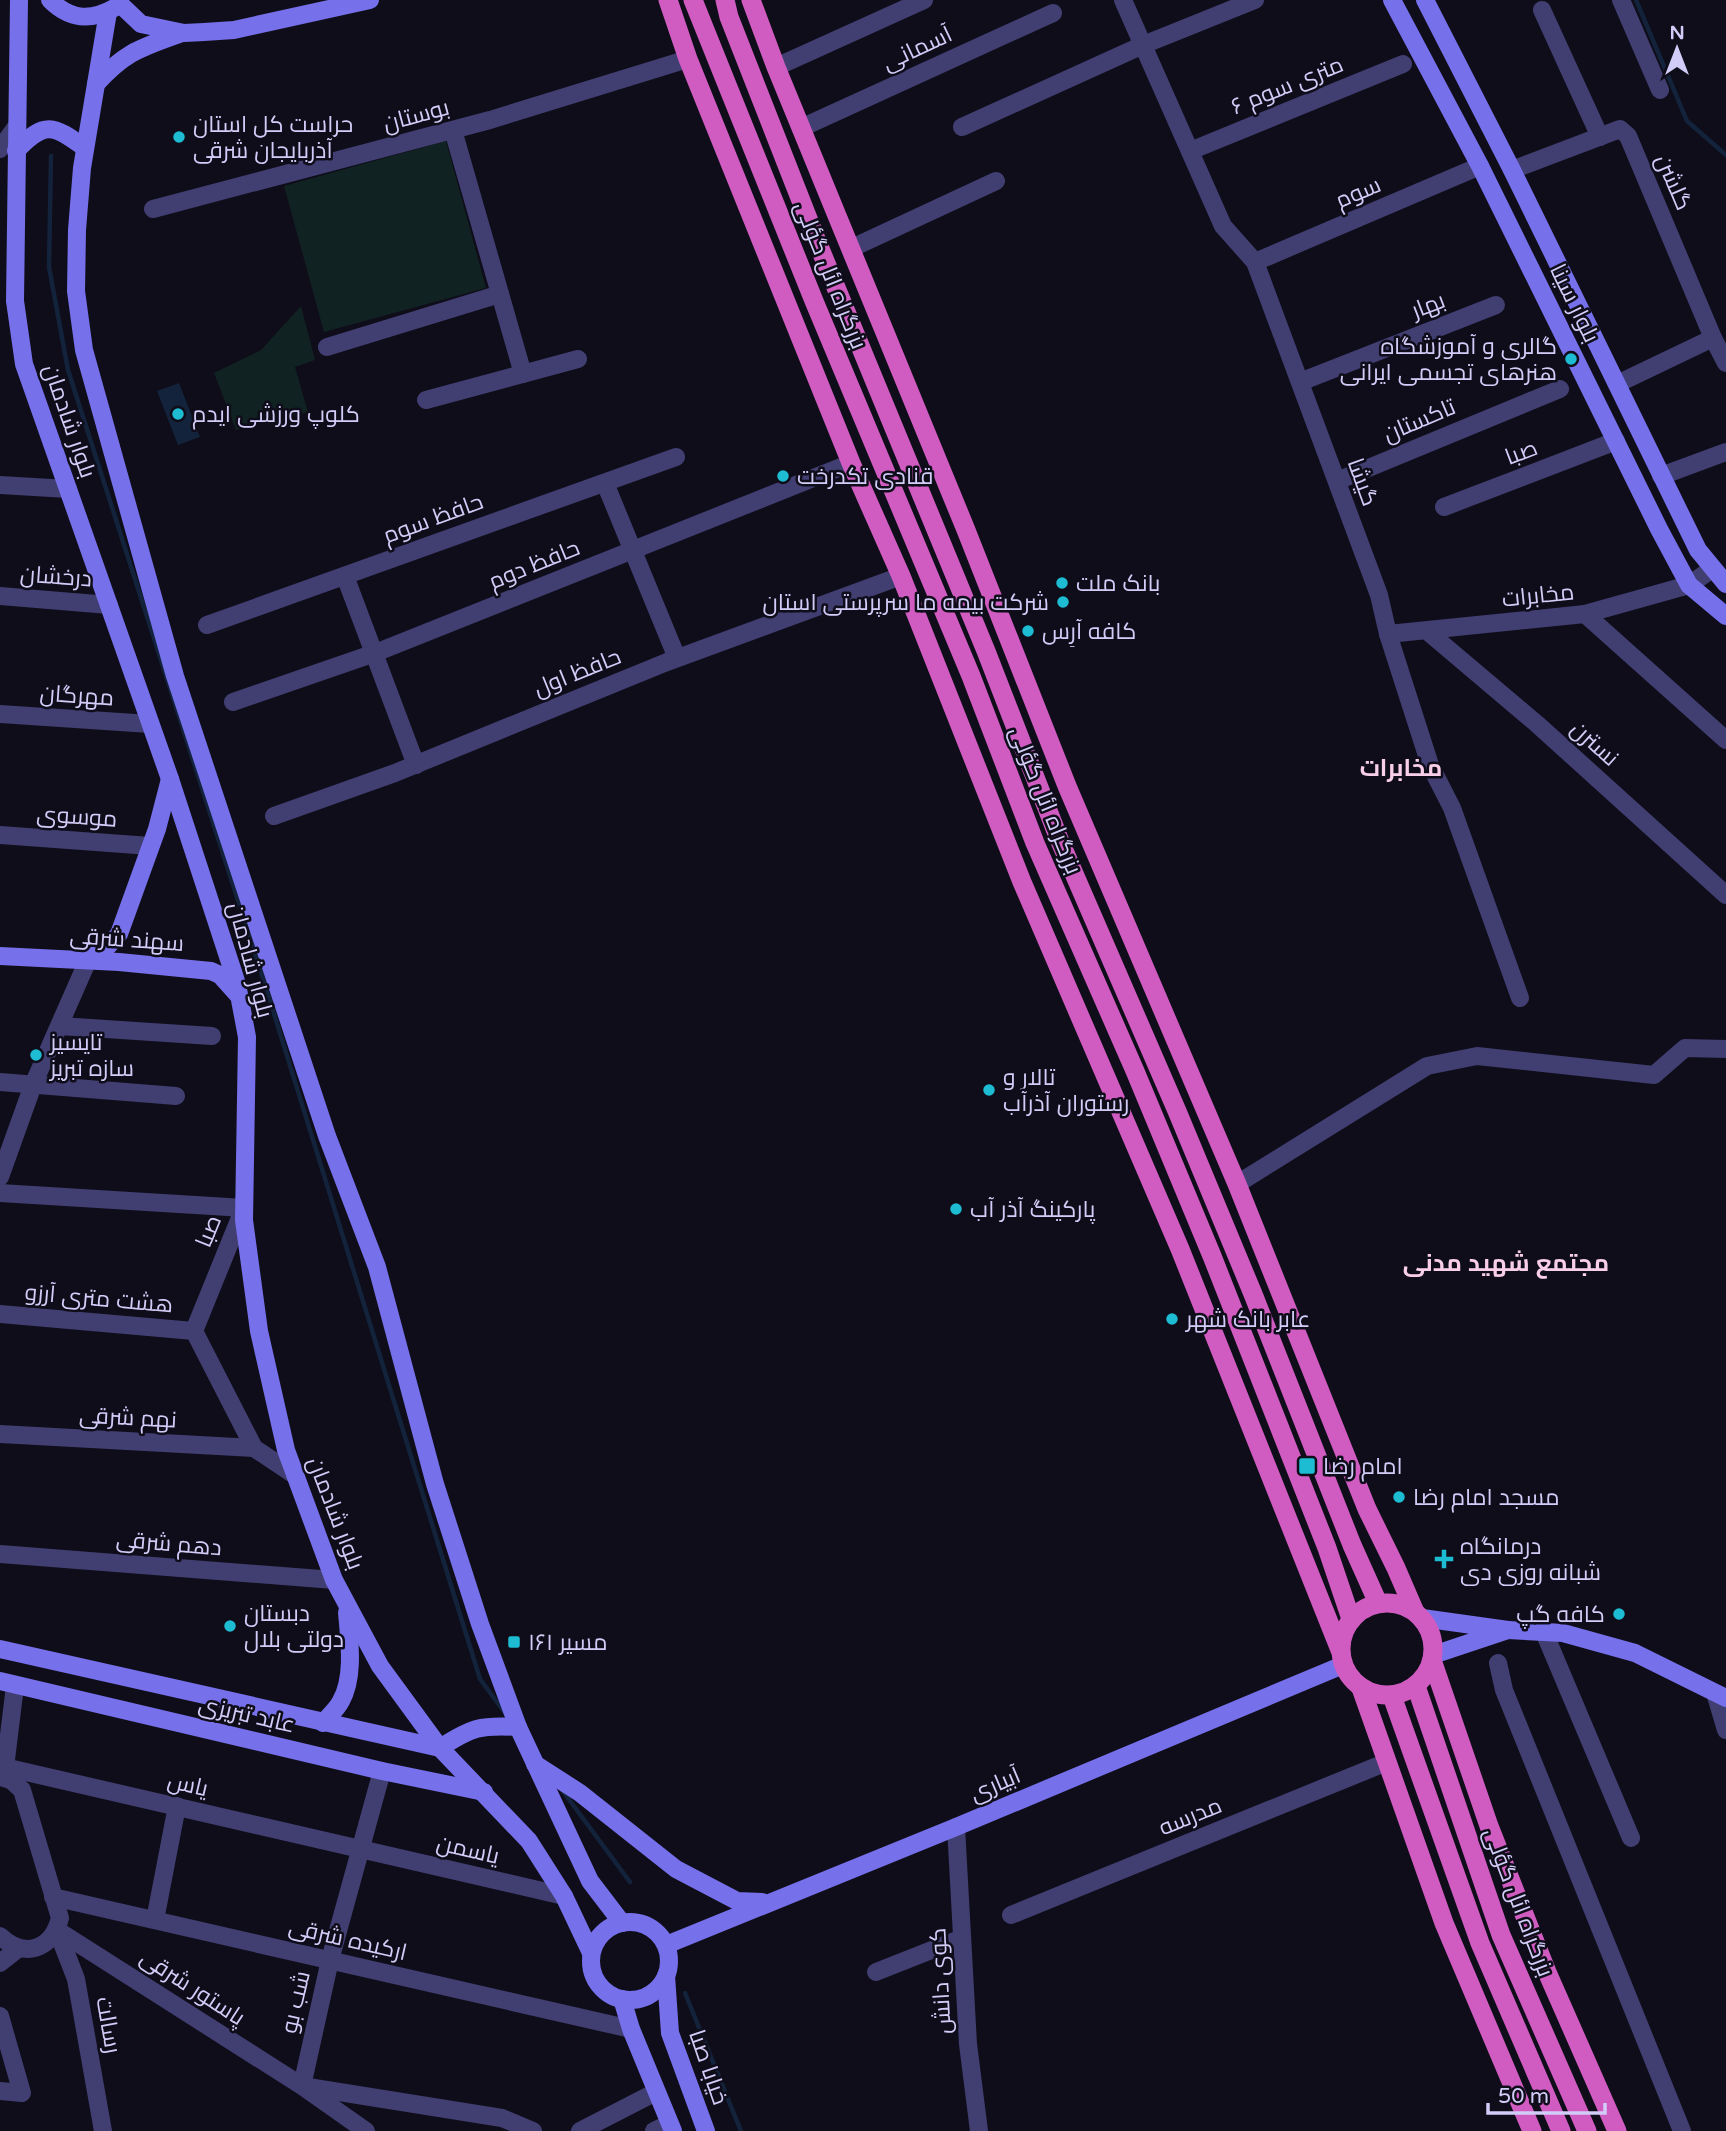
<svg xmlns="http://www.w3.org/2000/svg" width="1726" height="2131" viewBox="0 0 1726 2131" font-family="'Varela Round',Cairo,sans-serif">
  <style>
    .green { fill: #122 }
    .water { fill: #13233c }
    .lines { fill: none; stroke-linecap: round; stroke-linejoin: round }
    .stream { stroke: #13233c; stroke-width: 4.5 }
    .minor { stroke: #413e72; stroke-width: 18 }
    .tertiary { stroke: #413e72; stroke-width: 18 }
    .secondary { stroke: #7670eb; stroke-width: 18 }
    .trunk { stroke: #d15cc1; stroke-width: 19 }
    .poi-dot { fill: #1dbcd3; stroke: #0f0d19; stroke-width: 2.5 }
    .labels { text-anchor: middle; stroke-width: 5; stroke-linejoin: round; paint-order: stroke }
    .street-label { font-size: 23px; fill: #d2ccf8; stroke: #0f0d19 }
    .poi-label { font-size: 23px; fill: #d2ccf8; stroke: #0f0d19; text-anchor: start }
    .neighbourhood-label { font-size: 24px; font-weight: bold; fill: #f8cee8; stroke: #0f0d19 }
  </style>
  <rect width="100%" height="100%" fill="#0f0d19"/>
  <g class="green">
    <polygon points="446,141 486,288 324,332 284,186"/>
    <polygon points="301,306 315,360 295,367 308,412 236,430 214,373 261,350"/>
  </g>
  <polygon class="water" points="179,383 200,437 178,445 157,391"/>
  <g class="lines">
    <g class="stream">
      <polyline points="1636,0 1687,121 1726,155"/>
      <polyline points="51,156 49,267 68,370 266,988 480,1679 505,1713"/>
      <polyline points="562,1790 630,1882"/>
      <polyline points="685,1993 741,2131"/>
    </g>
    <g class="minor">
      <polyline points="1123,0 1223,226 1255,262 1379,595 1388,634 1430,765 1452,808 1520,998"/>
      <polyline points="1621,0 1660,90"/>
      <polyline points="1542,10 1600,137"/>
      <polyline points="776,67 924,0"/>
      <polyline points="962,127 1143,45 1255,0"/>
      <polyline points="801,128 1053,13"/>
      <polyline points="453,130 523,374"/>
      <polyline points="0,149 16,127"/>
      <polyline points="1190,151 1403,64"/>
      <polyline points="1512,170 1620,129 1628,136 1713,338 1726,363"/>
      <polyline points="153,209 490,120 688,59"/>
      <polyline points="852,248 996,181"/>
      <polyline points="1255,262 1480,166"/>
      <polyline points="327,347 500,294"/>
      <polyline points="1300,382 1496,305"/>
      <polyline points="1617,384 1713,338"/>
      <polyline points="426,400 578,359"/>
      <polyline points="1661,476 1726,452"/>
      <polyline points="1337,481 1560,389"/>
      <polyline points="605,483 677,658"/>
      <polyline points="1444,507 1616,441"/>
      <polyline points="345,576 416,765"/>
      <polyline points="0,596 109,605"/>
      <polyline points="1585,614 1726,740"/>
      <polyline points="207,625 676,457"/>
      <polyline points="1427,631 1537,724 1726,895"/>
      <polyline points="1388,634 1585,614 1689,585 1712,569"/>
      <polyline points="233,702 375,653 851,463"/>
      <polyline points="0,714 150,724"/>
      <polyline points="274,816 395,773 667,662 901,576"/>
      <polyline points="0,835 150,846"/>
      <polyline points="60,1026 212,1036"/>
      <polyline points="0,1082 176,1096"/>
      <polyline points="0,1177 33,1085 88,960"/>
      <polyline points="1237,1184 1427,1066 1477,1056 1654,1075 1685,1048 1726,1049"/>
      <polyline points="0,1193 244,1208 194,1331 254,1448 296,1476"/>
      <polyline points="0,1314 194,1331"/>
      <polyline points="0,1434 254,1448"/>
      <polyline points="0,1554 334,1580"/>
      <polyline points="1544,1632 1631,1838"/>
      <polyline points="1498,1663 1504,1690 1682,2131"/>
      <polyline points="1715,1693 1726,1730"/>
      <polyline points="0,1766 564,1896"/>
      <polyline points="4,1776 15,1686"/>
      <path d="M0,1777L11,1780L22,1790L60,1918C52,1950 24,1959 0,1936"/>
      <polyline points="53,1897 631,2029"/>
      <polyline points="1011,1915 1387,1762"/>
      <polyline points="155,1920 177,1806"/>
      <polyline points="57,1930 302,2086 366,2131"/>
      <polyline points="57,1930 76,1979 103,2131"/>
      <polyline points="0,1963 19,1948"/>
      <polyline points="876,1972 962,1938"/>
      <polyline points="0,2016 22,2093 0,2091"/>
      <polyline points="302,2086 330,1960 382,1771"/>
      <polyline points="308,2087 502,2118 533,2131"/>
    </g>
    <g class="tertiary">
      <polyline points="0,485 68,489"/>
      <polyline points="956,1827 968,2044 979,2131"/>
      <polyline points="580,2131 656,2092"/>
      <polyline points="654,2131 669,2124"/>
    </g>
    <g class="secondary">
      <polyline points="19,0 15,301 24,364 170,779 237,984 247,1037 244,1220 259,1331 286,1450 334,1580 380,1666 440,1748 529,1841 564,1896 591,1953"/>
      <path d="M50,0C71,21 92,21 116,7"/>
      <polyline points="1392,0 1480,166 1659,529 1689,585 1726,616"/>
      <polyline points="1425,0 1512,170 1698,550 1726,584"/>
      <polyline points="121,5 141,24 184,33 204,32 234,30 370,0"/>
      <polyline points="108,12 82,168 77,230 76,291 84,350 175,676 327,1136 377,1267 435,1484 480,1624 518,1727 590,1881 622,1923"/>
      <path d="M96,84C126,51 141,48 182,33"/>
      <path d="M16,151C45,120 53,125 85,148"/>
      <polyline points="0,956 119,962 211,971 220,975 238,995"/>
      <polyline points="88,960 108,946 119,934 157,829 170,779"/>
      <polyline points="1422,1618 1508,1630 1433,1655"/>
      <polyline points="1508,1630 1563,1633 1635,1653 1726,1698"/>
      <path d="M0,1649L440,1748C472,1727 480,1725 518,1727"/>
      <polyline points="0,1681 382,1771 484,1792"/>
      <path d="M323,1723C329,1716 337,1709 341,1701C355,1676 349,1638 347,1612"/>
      <polyline points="535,1764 580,1793 676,1869 737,1901 762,1902"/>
      <circle cx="630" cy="1961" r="39"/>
      <polyline points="666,1945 956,1827 1343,1665"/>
      <polyline points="666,1976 670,2033 706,2131"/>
      <polyline points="622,1999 631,2029 673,2131"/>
    </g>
    <g class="trunk">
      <polyline points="668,0 688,59 851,463 901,576 1022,882 1180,1249 1340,1650"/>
      <polyline points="693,0 814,301 971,676 1035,843 1135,1071 1212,1256 1327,1548 1351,1619"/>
      <polyline points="725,0 729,17 816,239 986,651 1059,839 1177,1111 1253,1294 1352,1545 1378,1603"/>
      <polyline points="751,0 776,67 966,530 1067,786 1237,1184 1367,1509 1396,1568 1415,1612"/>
      <circle cx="1387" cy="1649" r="46"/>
      <polyline points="1432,1660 1489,1826 1547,1972 1617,2131"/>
      <polyline points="1416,1686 1501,1935 1587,2131"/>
      <polyline points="1361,1688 1444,1923 1532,2131"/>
      <polyline points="1392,1696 1480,1943 1561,2131"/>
    </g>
  </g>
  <g class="poi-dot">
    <circle cx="179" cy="137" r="7"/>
    <circle cx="1571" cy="359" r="7"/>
    <circle cx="178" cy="414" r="7"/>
    <circle cx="783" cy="476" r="7"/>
    <circle cx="1062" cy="583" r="7"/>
    <circle cx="1063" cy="602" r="7"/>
    <circle cx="1028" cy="631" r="7"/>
    <circle cx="36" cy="1055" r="7"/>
    <circle cx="989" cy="1090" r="7"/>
    <circle cx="956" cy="1209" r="7"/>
    <circle cx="1172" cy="1319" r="7"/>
    <rect x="1298" y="1457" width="18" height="18" rx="3.5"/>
    <circle cx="1399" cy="1497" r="7"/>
    <path d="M1440.5 1548.5h7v7h7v7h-7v7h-7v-7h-7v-7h7z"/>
    <circle cx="1619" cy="1614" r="7"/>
    <circle cx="230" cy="1626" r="7"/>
    <rect x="507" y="1635" width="14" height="14" rx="3.5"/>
  </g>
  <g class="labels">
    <g class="street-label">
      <text transform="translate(917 48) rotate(-25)" y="8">آسمانی</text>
      <text transform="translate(1287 85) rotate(-22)" y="8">۶ متری سوم</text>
      <text transform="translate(416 115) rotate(-15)" y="8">بوستان</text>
      <text transform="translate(1674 182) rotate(67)" y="8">گلشن</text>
      <text transform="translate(1358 192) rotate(-23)" y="8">سوم</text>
      <text transform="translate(831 275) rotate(68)" y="8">بزرگراه ائل گؤلی</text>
      <text transform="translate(1575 303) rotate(64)" y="8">بلوار سینا</text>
      <text transform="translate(1428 305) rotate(-21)" y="8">بهار</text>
      <text transform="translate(1419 420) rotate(-23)" y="8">تاکستان</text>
      <text transform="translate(70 421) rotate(71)" y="8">بلوار شادمان</text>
      <text transform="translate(1521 452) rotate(-21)" y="8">صبا</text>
      <text transform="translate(1363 482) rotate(70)" y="8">گیشا</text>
      <text transform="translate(433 518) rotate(-20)" y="8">حافظ سوم</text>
      <text transform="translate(534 564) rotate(-22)" y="8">حافظ دوم</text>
      <text transform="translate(56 576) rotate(4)" y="8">درخشان</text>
      <text transform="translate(1538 595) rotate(-6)" y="8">مخابرات</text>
      <text transform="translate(577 672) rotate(-22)" y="8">حافظ اول</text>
      <text transform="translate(77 695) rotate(4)" y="8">مهرگان</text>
      <text transform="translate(1595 743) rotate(42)" y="8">نسترن</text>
      <text transform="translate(1046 800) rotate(68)" y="8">بزرگراه ائل گؤلی</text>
      <text transform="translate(77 816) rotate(4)" y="8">موسوی</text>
      <text transform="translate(127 939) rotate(4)" y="8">سهند شرقی</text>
      <text transform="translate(251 960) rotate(75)" y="8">بلوار شادمان</text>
      <text transform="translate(208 1231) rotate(-68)" y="8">صبا</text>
      <text transform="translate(99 1298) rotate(5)" y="8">هشت متری آرزو</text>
      <text transform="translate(128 1417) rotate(3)" y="8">نهم شرقی</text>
      <text transform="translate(336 1513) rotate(69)" y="8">بلوار شادمان</text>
      <text transform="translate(169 1543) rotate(5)" y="8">دهم شرقی</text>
      <text transform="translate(247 1714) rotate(13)" y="8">عابد تبریزی</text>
      <text transform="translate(188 1784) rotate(13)" y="8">یاس</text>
      <text transform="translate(995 1784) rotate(-23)" y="8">آبیاری</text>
      <text transform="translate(1190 1816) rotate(-22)" y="8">مدرسه</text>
      <text transform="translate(468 1849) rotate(13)" y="8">یاسمن</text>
      <text transform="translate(1519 1902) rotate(69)" y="8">بزرگراه ائل گؤلی</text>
      <text transform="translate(348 1939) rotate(13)" y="8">ارکیده شرقی</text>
      <text transform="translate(940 1981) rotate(-93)" y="8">کوی دانش</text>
      <text transform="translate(193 1987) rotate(33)" y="8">پاستور شرقی</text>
      <text transform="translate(295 2002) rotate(-77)" y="8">شب بو</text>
      <text transform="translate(109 2025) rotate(80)" y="8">رسالت</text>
      <text transform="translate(709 2067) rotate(71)" y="8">خیابا صبا</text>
    </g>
    <g class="poi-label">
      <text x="193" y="132">حراست کل استان<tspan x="193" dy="26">آذربایجان شرقی</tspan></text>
      <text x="1557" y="354" text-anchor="end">گالری و آموزشگاه<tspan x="1557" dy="26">هنرهای تجسمی ایرانی</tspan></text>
      <text x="192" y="422">کلوپ ورزشی ایدم</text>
      <text x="797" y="484">قنادی تکدرخت</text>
      <text x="1076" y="591">بانک ملت</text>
      <text x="1049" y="610" text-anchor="end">شرکت بیمه ما سرپرستی استان</text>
      <text x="1042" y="639">کافه آرِس</text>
      <text x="50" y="1050">تایسیز<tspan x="50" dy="26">سازه تبریز</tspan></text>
      <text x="1003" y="1085">تالار و<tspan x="1003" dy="26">رستوران آذرآب</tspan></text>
      <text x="970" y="1217">پارکینگ آذر آب</text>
      <text x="1186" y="1327">عابر بانک شهر</text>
      <text x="1323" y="1474">امام رضا</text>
      <text x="1413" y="1505">مسجد امام رضا</text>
      <text x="1460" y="1554">درمانگاه<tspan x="1460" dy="26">شبانه روزی دی</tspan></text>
      <text x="244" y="1621">دبستان<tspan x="244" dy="26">دولتی بلال</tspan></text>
      <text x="1605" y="1622" text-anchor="end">کافه گپ</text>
      <text x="528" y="1650">مسیر ۱۶۱</text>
    </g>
    <g class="neighbourhood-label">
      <text x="1401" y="776">مخابرات</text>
      <text x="1506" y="1271">مجتمع شهید مدنی</text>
    </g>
  </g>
  <g transform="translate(1677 49)" stroke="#0f0d19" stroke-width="5" paint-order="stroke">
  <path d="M0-5L12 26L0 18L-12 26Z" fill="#d2ccf8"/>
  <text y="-10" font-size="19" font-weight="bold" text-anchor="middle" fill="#d2ccf8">N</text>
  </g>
  <path d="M1488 2103v10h117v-10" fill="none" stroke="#d2ccf8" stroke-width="3.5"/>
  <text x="1498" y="2103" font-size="21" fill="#d2ccf8" stroke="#0f0d19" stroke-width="5" paint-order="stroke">50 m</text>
</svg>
